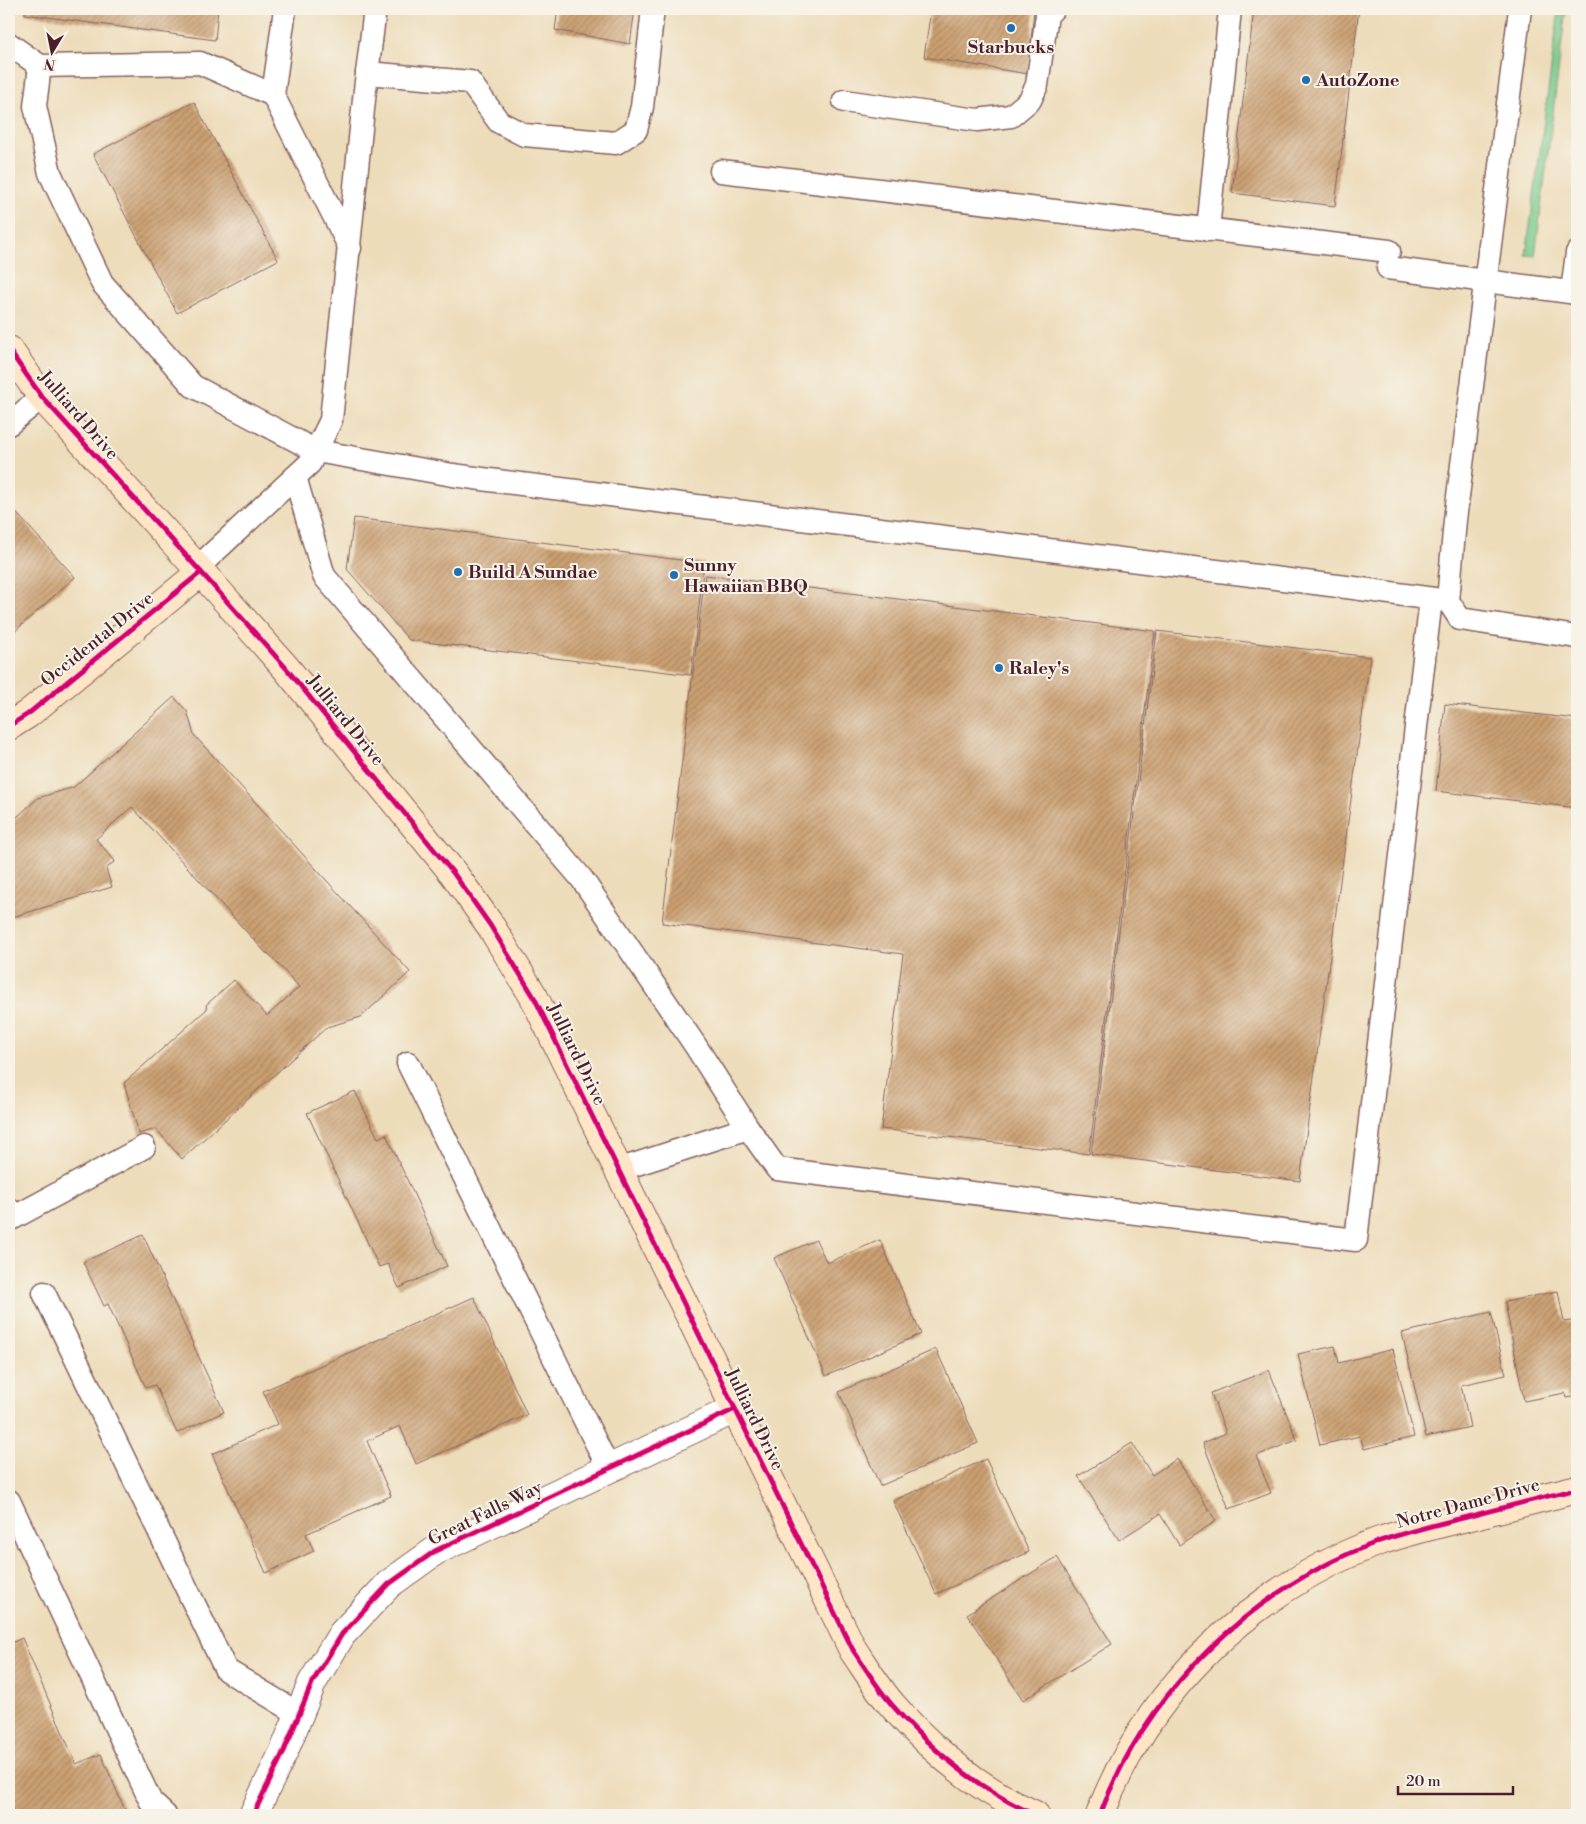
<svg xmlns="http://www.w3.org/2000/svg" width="1586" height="1824" viewBox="0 0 1586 1824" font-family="'Libre Bodoni',serif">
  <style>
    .green { fill: #7bcb8d; stroke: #62755c }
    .building { fill: url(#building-hatch) }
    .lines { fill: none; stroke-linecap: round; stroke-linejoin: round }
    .lane-casing { stroke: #83615d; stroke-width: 25 }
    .street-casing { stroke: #83615d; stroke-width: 30 }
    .secondary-casing { stroke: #83615d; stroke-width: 30 }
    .lane { stroke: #fff; stroke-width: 22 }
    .street { stroke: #fff; stroke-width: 28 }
    .secondary { stroke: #fee5c5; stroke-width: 28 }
    .cycleway-casing { stroke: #f7f3e8; stroke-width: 8 }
    .cycleway { stroke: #d6006c; stroke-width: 5 }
    .poi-dot { fill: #1f6fb2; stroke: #f7f3e8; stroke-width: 2 }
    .labels { text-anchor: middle; stroke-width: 4; stroke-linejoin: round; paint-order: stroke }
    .poi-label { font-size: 18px; font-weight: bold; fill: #4a1f2b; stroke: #f7f3e8; text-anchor: start }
    .street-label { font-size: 18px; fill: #4a1f2b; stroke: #f7f3e8 }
  </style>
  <defs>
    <pattern id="building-hatch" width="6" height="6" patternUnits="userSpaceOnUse" patternTransform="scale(1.25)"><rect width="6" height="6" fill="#cba072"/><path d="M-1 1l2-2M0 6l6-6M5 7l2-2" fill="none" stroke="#a7825e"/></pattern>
  </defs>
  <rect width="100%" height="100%" fill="#f7f3e8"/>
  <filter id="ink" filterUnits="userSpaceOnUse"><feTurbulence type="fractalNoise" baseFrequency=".02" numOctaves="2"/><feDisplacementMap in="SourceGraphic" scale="10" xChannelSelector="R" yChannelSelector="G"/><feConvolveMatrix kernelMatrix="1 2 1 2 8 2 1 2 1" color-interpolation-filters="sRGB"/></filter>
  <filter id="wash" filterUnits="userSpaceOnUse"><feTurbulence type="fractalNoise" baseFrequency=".0096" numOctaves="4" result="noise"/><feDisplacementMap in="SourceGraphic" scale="20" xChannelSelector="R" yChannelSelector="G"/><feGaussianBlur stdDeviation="1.12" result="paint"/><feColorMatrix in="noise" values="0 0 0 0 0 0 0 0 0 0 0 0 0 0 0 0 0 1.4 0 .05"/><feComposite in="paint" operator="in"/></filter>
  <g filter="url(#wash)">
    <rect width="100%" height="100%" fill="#eddcba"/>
    <polygon class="green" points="1559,9 1566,9 1535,256 1526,255"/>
    <g id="blocks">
      <g class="building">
        <polygon points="25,9 218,9 215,40 25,14"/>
        <polygon points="558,9 635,9 630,44 555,30"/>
        <polygon points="931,9 1034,9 1028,74 924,57"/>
        <polygon points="1254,9 1359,9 1335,206 1232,193"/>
        <polygon points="194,102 278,260 177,313 93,154"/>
        <polygon points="9,505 75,577 13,633 9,629"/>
        <polygon points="354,518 704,563 691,675 409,640 347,569"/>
        <polygon points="705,575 1155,631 1089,1154 881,1129 903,954 662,923"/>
        <polygon points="1157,631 1370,657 1300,1181 1091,1154"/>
        <polygon points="174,697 187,711 194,735 410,972 361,1017 327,1027 182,1159 156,1129 139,1134 124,1083 207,1009 206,1005 234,980 267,1016 299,987 268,953 266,953 132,807 96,839 115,861 106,869 112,887 9,918 9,824 38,798 74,787"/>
        <polygon points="1445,704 1577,719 1577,808 1436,791"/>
        <polygon points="355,1091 378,1138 386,1134 447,1266 399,1288 388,1264 379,1267 307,1113"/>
        <polygon points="143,1235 224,1412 177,1433 155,1385 146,1388 108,1304 104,1306 83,1262"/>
        <polygon points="816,1240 827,1263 880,1240 921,1334 826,1376 774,1258"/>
        <polygon points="1558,1291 1564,1322 1577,1320 1577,1396 1566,1398 1565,1393 1524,1401 1505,1302"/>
        <polygon points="474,1297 527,1415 416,1464 400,1426 367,1441 391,1496 306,1534 314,1551 266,1573 212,1454 278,1424 263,1391"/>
        <polygon points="1491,1312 1506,1375 1461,1385 1470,1427 1426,1437 1402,1333"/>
        <polygon points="1335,1346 1339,1363 1393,1349 1414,1437 1364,1449 1360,1436 1320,1445 1298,1354"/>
        <polygon points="936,1349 978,1443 880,1486 839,1392"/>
        <polygon points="1269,1370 1297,1440 1256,1456 1271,1493 1229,1509 1203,1443 1226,1433 1211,1393"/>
        <polygon points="1132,1443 1152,1475 1177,1459 1216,1521 1179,1545 1160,1514 1119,1540 1078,1476"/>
        <polygon points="986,1459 1029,1552 936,1594 893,1501"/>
        <polygon points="1057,1557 1112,1644 1023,1700 967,1614"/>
        <polygon points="22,1638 76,1764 101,1754 127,1815 9,1815 9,1644"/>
      </g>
    </g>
  </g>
  <g filter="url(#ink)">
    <use href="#blocks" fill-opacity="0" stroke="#83615d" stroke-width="1"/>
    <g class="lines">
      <g class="lane-casing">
        <g id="lane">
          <polyline points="1520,9 1455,520 1448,601 1460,619 1577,637"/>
          <polyline points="9,44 40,66 200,63 273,95 350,248"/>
          <polyline points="40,66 35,106 50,173 102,283 193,386 316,451 453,475 497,481 1354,588 1448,601"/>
          <polyline points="367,73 470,82 499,122 524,135 616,143 636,130 642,107 653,9"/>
          <polyline points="273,95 285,9"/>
          <polyline points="844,101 977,120 1011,116 1030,100 1037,85 1047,15 1053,9"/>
          <polyline points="721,171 1389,251"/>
          <polyline points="1208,230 1230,9"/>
          <polyline points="1388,268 1577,293"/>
          <polyline points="1572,292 1577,253"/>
          <polyline points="9,424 42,397"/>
          <polyline points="295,477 324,576 582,879 695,1045 748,1128 777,1169 1356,1240 1431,599"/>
          <polyline points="197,568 310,463 331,420 365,90 375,9"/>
          <polyline points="408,1063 609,1469"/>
          <polyline points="618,1170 748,1128"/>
          <polyline points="9,1209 13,1218 144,1147"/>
          <polyline points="44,1293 226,1670 299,1714"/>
          <polyline points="9,1501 151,1802 165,1815"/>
        </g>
      </g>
      <g class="street-casing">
        <polyline id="street" points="253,1815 284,1751 312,1683 342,1634 389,1584 435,1551 735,1409"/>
      </g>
      <g class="secondary-casing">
        <g id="secondary">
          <path d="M9,350L42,397L201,572L286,668L454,874L490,925L534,997L853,1650C866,1669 878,1689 893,1706C933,1752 980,1790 1035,1815"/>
          <polyline points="9,726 28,714 201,572"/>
          <path d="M1100,1815C1147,1689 1254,1587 1380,1541C1409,1531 1438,1524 1467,1517C1504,1507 1541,1498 1577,1489"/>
        </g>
      </g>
      <use href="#lane" class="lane"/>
      <use href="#street" class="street"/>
      <use href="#secondary" class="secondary"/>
      <g class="cycleway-casing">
        <g id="cycleway">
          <path d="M9,350L42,397L201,572L286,668L454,874L490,925L534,997L853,1650C866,1669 878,1689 893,1706C933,1752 980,1790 1035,1815"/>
          <polyline points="9,726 28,714 201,572"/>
          <polyline points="253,1815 284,1751 312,1683 342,1634 389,1584 435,1551 735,1409"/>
          <path d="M1100,1815C1147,1689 1254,1587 1380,1541C1409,1531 1438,1524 1467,1517C1504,1507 1541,1498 1577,1489"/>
        </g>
      </g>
      <use href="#cycleway" class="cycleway"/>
    </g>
  </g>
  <g class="poi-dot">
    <circle cx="1011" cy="28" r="5"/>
    <circle cx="1306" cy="80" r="5"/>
    <circle cx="458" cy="572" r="5"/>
    <circle cx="674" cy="575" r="5"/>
    <circle cx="999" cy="668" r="5"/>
  </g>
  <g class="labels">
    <g class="poi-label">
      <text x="1011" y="53" text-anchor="middle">Starbucks</text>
      <text x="1316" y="86">AutoZone</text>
      <text x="684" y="571">Sunny<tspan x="684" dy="21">Hawaiian BBQ</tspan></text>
      <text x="468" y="578">Build A Sundae</text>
      <text x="1009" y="674">Raley's</text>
    </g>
    <g class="street-label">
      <text transform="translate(79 415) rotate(49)" y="6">Julliard Drive</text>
      <text transform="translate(97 639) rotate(-39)" y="6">Occidental Drive</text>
      <text transform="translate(346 720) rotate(51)" y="6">Julliard Drive</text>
      <text transform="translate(577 1054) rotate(64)" y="6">Julliard Drive</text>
      <text transform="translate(755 1419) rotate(64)" y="6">Julliard Drive</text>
      <text transform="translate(1468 1503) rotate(-15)" y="6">Notre Dame Drive</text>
      <text transform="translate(485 1513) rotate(-26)" y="6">Great Falls Way</text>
    </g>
  </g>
  <rect width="1586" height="1824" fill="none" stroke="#f7f3e8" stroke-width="30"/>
  <g transform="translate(52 52) rotate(190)" stroke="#f7f3e8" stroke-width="4" paint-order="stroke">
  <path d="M0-4L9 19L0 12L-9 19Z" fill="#4a1f2b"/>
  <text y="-8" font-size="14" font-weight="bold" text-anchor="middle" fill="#4a1f2b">N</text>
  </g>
  <path d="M1398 1786v8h115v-8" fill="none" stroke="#4a1f2b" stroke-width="2.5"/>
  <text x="1406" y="1786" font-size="15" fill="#4a1f2b" stroke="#f7f3e8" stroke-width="4" paint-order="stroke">20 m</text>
</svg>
